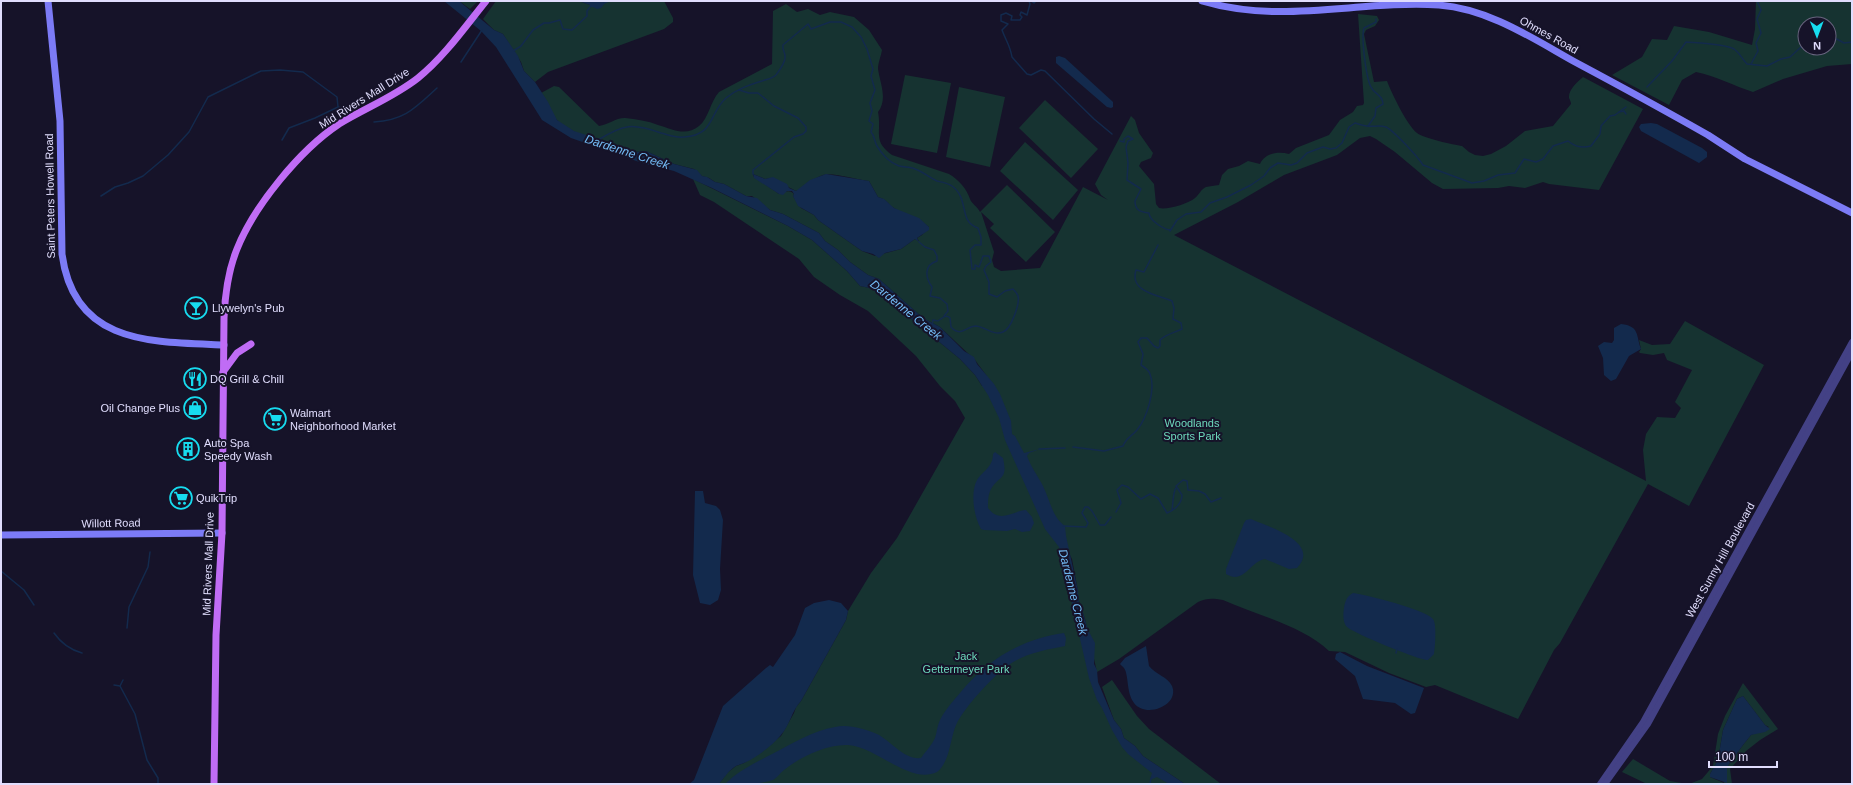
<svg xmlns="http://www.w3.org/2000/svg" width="1853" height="785" viewBox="0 0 1853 785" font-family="Helvetica,sans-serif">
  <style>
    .green { fill: #163331; fill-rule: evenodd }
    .water { fill: #132a4d }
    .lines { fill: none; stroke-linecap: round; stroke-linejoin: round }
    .stream { stroke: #132a4d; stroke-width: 1.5 }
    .tertiary { stroke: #434185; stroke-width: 6 }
    .secondary { stroke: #7c7bf6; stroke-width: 7 }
    .primary { stroke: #c06cf5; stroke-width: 7 }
    .labels { text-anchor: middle; stroke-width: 4; stroke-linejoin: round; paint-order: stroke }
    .street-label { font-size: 11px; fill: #e0ddfd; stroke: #161329 }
    .poi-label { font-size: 11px; fill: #e0ddfd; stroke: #161329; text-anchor: start }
    .park-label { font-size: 11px; fill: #6dd9bc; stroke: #161329 }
    .water-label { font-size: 12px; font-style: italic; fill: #73bbf5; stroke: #161329 }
  </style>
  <rect width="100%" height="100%" fill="#161329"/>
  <g class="green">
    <polygon points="459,1 478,1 470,9"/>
    <polygon points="496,1 579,1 590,5 590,7 603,4 604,3 602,1 664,1 673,18 673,22 664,29 548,72 535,82 524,71 521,62 503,34 494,30 483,19"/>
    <path d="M1756,1H1852V64L1827,66L1783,79L1753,92C1734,86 1716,76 1696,72L1682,80L1669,105L1612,75L1642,57L1652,39L1667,40L1674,26L1709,32L1752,45L1755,29ZM1805,24H1829V48H1805Z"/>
    <path d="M786,4L797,12L808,9L820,15L830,12L854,17L869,30L882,50C881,56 878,63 878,69C880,83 888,99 878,112C882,132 872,141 892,155L949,174C959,180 966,188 970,199C971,203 978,207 980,212L1007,185L1055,232L1026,262L990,228L994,224L981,212L994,252L992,260L994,267L1001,271L1040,268L1083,187L1108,200L1101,195L1095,184L1131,116L1135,120L1139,133L1153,153L1151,158L1141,162L1139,166L1154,184L1156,204L1159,208C1167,210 1188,204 1195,198C1199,195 1201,189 1206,187C1210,186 1214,186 1219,185L1222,175L1228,169L1239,166L1248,161L1260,164C1265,153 1278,151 1289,154L1296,148L1329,135L1340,120L1353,112L1357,106L1363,105L1364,103L1358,14L1377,16L1379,20L1375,26L1366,30L1364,34L1374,82L1387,81C1392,94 1407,125 1417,133C1423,138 1454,145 1462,146L1469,152L1475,155L1483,156L1491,154L1506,146L1525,131L1553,126L1571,104C1571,102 1570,100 1569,98C1568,90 1578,81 1583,77L1643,109L1599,190L1549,184L1543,182L1525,188L1509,186L1498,188L1443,189L1432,183L1395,152L1376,139L1370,136L1360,138L1337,155L1284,175L1238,202L1174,235L1646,481L1643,450L1646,434L1657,417L1675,418L1681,408L1675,402L1692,370L1667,360L1664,353L1653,355L1640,353L1639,352L1641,349L1639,340L1652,345L1670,344L1685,321L1764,365L1689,506L1648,484L1560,643L1554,650L1518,719L1435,685L1426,687L1389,673L1345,652L1329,651C1303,626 1256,615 1223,600C1212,598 1207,598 1198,602L1119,659L1097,672L1085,619L1078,598V591L1072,559L1032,480L986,375L975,360L940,327L923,318L879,279L868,275L850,262L838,250L825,241L819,233L783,214L770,210L752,196H746L724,184L715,182L709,178L702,176L694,169L674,164L646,151L636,152L612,145L610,143C593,138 571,134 558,121C551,114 547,102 541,93L554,86L559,87L599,126C608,125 615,118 625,118C636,119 648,121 658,125C672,129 686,137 699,126C709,118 710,102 719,92L772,64L773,11ZM753,174L765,179L771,178L796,191C805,187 813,178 823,175C833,172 857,180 869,181L878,197C886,199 888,204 894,208C905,216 919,218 929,227L922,235L917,238L919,241L915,239L901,249L875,256L862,251L818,220L814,215L801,208L793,196L794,194C789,189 785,192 779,194L753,176Z"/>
    <polygon points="905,75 951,83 937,153 891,144"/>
    <polygon points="959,87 1005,97 990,167 946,157"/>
    <polygon points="1045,100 1098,149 1071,178 1019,128"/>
    <polygon points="1025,142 1078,190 1053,220 1000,171"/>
    <polygon points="693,179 788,226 812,240 847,271 860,286 875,289 960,359 975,375 982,386 986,381 1056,531 1102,698 1123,741 1179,784 719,784 727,773 736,766 744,763 781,736 794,713 796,707 801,701 846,620 848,611 871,573 897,538 965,418 955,401 940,386 916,356 868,311 840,295 814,277 799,259 714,202 700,195"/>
    <polygon points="1112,680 1137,716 1149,729 1221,784 1185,784 1143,756 1135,746 1124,738 1121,729 1114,720 1102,687"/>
    <path d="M1743,683L1778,729L1760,740L1746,751L1730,769L1732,784H1689L1702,779L1713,766L1718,734L1725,716ZM1743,696L1765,725L1769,727L1751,735L1743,745L1727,767L1724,783L1710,777V774L1718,760L1723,730L1737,699Z"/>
    <polygon points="1633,759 1670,781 1688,784 1647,784 1622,772"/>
  </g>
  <g class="water">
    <path d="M444,1H459L494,30L503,34L518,56L524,71L535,82L548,102L557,120L574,131L611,143L612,145L636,152L646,151L674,164L697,170L702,176L707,177L715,182L724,184L746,196L757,198L770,210L783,214L819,233L825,241L838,250L850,262L868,275L879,279L923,318L940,327L964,351L974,357L977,364L994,384L1000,394L1011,421L1012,434L1015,436L1023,451L1024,453L1040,449L1029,453L1027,456C1031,467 1038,476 1043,486C1050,500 1052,517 1065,526L1066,536L1078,591L1079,603L1081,606L1088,630L1095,643L1094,664L1097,670L1098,682L1114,720L1121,729L1124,738L1135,746L1143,756L1185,784H1169L1157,777L1150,780L1152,773L1128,754L1122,747L1112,730L1102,708L1097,700L1089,678L1059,547L1045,529L1005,440L999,418L988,395L975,375L960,359L875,289L860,286L847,271L812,240L788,226L712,188L674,171L642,163L571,138L542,120L496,47L481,31Z"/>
    <polygon points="579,1 602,1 605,3 601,8 597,9 593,7 590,7 590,5"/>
    <polygon points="1059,56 1065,58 1113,102 1113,107 1111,108 1107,107 1056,63 1056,57"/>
    <polygon points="1651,123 1657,124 1702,148 1707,152 1707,157 1699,163 1641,131 1639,127 1641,124"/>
    <polygon points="753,174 765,179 773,177 787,184 789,188 796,191 810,180 826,174 869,181 878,197 884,199 894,208 919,218 929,227 929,230 917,238 919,242 915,239 901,249 885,253 879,258 873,254 862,251 818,220 814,215 798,206 793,196 794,194 792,191 787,191 783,195 779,194 754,178"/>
    <path d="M1621,324C1640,326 1636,336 1641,349L1629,356L1616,379L1611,381L1604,375L1603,358L1598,346L1604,342L1612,343L1614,340V328Z"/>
    <path d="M995,452L1003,458C1008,480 1000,475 991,489C988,495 988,501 988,508C1000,524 1012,511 1026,510L1032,517L1034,523L1030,531L1022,532L1015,529L1007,531L984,530L981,529C974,517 970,493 977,480C983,471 993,467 993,454Z"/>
    <polygon points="695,491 703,491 705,503 716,506 720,510 723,520 720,569 721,590 718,600 710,605 700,603 693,575"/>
    <path d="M1251,519C1266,526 1322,542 1297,568L1289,569L1265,559C1249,562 1244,585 1226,574V569L1244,523L1246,520Z"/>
    <path d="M1353,593C1367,595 1424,609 1433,619C1437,624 1435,648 1434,654L1428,660C1421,661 1350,632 1346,626C1343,621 1343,614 1344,608C1345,601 1347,596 1353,593Z"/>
    <path d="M829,600L841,603L848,611L846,620L801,701C792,710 790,725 781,735C772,746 757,757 744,763C742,764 738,765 736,766C729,770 724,778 719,784H689L694,780L723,706L766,668L770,665L773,667L795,635L805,608L814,603Z"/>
    <path d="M1064,633L1066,638L1065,646C1049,649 1029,653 1015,661C998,670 964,707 956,725C950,739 950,762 937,772C910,785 877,747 848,745C827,744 800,757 784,770C780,773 777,778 773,780C757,785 742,784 725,784C739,770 757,762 774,753C793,743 813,731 835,727C848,724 865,729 877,734C891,741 904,760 921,758C925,752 932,745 935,738C937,732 937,726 940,720C945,710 953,701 960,693C987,660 1021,639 1064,633Z"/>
    <path d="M1146,646L1149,666C1155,674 1168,677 1172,686C1180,705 1146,719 1134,703C1126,692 1129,675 1124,668C1123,667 1121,665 1120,664L1125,658Z"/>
    <polygon points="1340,652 1367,666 1424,688 1415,713 1411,714 1395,703 1363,699 1355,676 1335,659 1336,654"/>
    <polygon points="1743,696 1765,725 1770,729 1765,732 1751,735 1743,745 1727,767 1727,783 1710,777 1710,774 1718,760 1723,730 1737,699"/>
  </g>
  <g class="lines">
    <g class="stream">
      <path d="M1029,1L1030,4L1027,15L1021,12L1020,15L1022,17L1020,20H1011L1012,16L1006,13L1001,15V21L1008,24L1002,30C1006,41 1010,45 1012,57L1027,74L1031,75L1041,70L1045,71L1094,119L1112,134"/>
      <polyline points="1031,1 1034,3 1036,1"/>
      <polyline points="604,3 609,1"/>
      <polyline points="1829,38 1833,37 1844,43 1852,42"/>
      <polyline points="513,51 521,46 533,30 544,23 549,23 560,20 563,29 572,30 587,16 587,11 590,7"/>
      <polyline points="461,62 482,30"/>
      <polyline points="1751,64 1758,51 1756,43 1761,33 1757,19 1761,10 1757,1"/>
      <path d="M1647,87L1672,61L1686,42C1697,43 1725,44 1734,49C1740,53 1742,59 1747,64L1767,66L1781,59L1790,57L1801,47L1814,54L1818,52L1820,48"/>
      <polyline points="739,90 749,93 758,93 774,106 798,118 806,127 806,131 803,134 794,137 753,170 753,174"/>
      <polyline points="1619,112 1624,111 1626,114"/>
      <path d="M374,122C405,120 415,108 437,88"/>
      <path d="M1368,126L1375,116L1376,108L1383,104C1383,95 1374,94 1371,87C1366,78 1361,37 1364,28L1376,22V19"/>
      <polyline points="282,140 289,128 315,118 338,107 343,108"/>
      <path d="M598,140C624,124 632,123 661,133C669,135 676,138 684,137C715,135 709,113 726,98C737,89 749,85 762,81C767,79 772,79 776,75C779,71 786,61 785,56C785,52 782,49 783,45L808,24L811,29L830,22H841L852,27L861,37L867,49L873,69L871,76L875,90L870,103L872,111L869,121L873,124L871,132C875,136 874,141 877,146C881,153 889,162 897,165C902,168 909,166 915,169C923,172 929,177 937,181C941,182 948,183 952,186C970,199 958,222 978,228L981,237V245H975L970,250L972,269H975V265L979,267L983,256H989L991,262L986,266L984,270L989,282V294L997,297L1005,291L1013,289C1015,291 1017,293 1018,296C1020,304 1011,329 1003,332C993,336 986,327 976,326C966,326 961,338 951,327L950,318C946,314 942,318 938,321L933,320L932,326"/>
      <path d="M1120,141L1124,142V139L1128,136L1133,139L1128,141L1126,147L1128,163L1127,180L1141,189L1135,201C1135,211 1141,212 1149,213C1149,220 1163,229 1170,230"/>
      <polyline points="101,196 115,187 128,183 143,176 168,155 189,132 208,97 261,71 280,70 303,72 337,97 338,107"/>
      <path d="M1170,231L1177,220L1186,214L1201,212L1210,203L1227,197L1251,185L1264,176L1270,168L1278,163L1291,165L1297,163L1307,153L1323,147L1330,149L1336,148L1342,143L1349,127L1355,123C1359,124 1363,126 1367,126C1374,127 1379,125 1386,127C1394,131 1418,157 1423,165L1472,183L1484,181L1498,175L1515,173L1524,159L1536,162L1543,159L1553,146L1568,141C1576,147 1581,148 1591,146L1600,134L1601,126L1610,116L1615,115L1626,107"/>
      <path d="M919,242L925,247L934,250L937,256V261C924,265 925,277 932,287L930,296L940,298L947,304L948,311L944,316"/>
      <path d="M1073,447L1104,451L1123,446C1126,438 1132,436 1137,430C1147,418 1156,389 1150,374C1149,370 1144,367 1141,365L1143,354L1138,342L1141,338H1147L1154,346L1158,348L1160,346V340C1166,334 1174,333 1182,329L1181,323L1173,319L1174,308L1172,301C1158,295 1129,292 1136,270L1144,272L1158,245"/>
      <polyline points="1039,449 1065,448"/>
      <path d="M1172,510C1173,505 1173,491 1176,488"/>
      <path d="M1116,512L1121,503L1117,490L1122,485L1128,487L1141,499L1150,494L1158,498L1167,513C1175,510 1182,503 1182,495L1176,486L1183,480L1187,481L1188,490L1199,491L1205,494L1211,502L1221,498"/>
      <polyline points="1063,526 1086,527 1088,523 1082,513 1085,507 1088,507 1092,511 1100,525 1105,525 1111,517"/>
      <polyline points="1,571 24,590 34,605"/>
      <polyline points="127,628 129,607 148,567 150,552"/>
      <path d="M54,633C61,643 71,650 82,653"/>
      <polyline points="1396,653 1397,649"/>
      <polyline points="114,685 120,686 135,714 147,760 158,778 158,784"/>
      <polyline points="120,686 123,680"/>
      <polyline points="1150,784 1151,778"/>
    </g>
    <g class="tertiary">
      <polyline points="1600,784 1643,722 1852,342"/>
      <polyline points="1605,784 1648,724 1852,352"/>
    </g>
    <g class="secondary">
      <path d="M48,1L60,121L62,254C74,345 152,342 224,345"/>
      <path d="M1202,1C1282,25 1359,0 1439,5C1489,9 1532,38 1575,62C1620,86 1664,110 1708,135L1745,159L1852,213"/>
      <polyline points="1,535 222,533"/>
    </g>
    <g class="primary">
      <polyline points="223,372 237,353 251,344"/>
      <path d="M214,784L216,635L222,533L224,318C225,295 228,271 237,249C254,206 300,150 339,124C365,108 394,97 418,78C444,57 465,27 486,1"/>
    </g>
  </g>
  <defs>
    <g id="bar-ring" transform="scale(1.15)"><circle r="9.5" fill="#161329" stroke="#17dcef" stroke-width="1.5"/><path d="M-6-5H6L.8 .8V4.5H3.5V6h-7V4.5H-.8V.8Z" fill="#17dcef"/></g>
    <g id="restaurant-ring" transform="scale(1.15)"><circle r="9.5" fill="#161329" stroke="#17dcef" stroke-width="1.5"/><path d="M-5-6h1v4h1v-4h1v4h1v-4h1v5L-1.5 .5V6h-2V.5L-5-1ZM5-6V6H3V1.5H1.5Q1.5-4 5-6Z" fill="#17dcef"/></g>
    <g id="shop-ring" transform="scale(1.15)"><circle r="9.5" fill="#161329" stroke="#17dcef" stroke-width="1.5"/><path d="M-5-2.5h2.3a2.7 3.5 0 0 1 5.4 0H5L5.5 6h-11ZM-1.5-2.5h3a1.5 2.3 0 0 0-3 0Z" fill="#17dcef"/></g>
    <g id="supermarket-ring" transform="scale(1.15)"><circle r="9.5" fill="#161329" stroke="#17dcef" stroke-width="1.5"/><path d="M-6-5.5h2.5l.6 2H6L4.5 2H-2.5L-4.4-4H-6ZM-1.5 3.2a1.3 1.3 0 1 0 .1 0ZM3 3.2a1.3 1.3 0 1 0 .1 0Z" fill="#17dcef"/></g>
    <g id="building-ring" transform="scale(1.15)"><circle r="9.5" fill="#161329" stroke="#17dcef" stroke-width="1.5"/><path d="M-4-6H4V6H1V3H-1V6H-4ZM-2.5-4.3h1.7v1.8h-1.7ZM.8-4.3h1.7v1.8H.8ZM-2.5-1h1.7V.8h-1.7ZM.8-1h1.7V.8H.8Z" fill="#17dcef"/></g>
  </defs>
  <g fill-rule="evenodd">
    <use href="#bar-ring" x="196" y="308"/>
    <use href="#restaurant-ring" x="195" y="379"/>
    <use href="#shop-ring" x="195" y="408"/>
    <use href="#supermarket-ring" x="275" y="419"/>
    <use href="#building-ring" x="188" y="449"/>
    <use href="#supermarket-ring" x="181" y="498"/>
  </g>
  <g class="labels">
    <g class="street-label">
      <text transform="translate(1549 35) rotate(29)" y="4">Ohmes Road</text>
      <text transform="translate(364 98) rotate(-32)" y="4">Mid Rivers Mall Drive</text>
      <text transform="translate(50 196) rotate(-91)" y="4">Saint Peters Howell Road</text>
      <text transform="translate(111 523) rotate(-1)" y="4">Willott Road</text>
      <text transform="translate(1720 560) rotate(-61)" y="4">West Sunny Hill Boulevard</text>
      <text transform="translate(208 564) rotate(-88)" y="4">Mid Rivers Mall Drive</text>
    </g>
    <g class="poi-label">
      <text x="212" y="312">Llywelyn's Pub</text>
      <text x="210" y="383">DQ Grill &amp; Chill</text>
      <text x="180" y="412" text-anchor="end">Oil Change Plus</text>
      <text x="290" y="417">Walmart<tspan x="290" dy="13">Neighborhood Market</tspan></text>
      <text x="204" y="447">Auto Spa<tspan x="204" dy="13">Speedy Wash</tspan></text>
      <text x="196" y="502">QuikTrip</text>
    </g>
    <g class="park-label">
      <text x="1192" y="427">Woodlands<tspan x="1192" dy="13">Sports Park</tspan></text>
      <text x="966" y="660">Jack<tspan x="966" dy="13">Gettermeyer Park</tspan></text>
    </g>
    <g class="water-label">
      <text transform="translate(627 152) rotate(18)" y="4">Dardenne Creek</text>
      <text transform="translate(906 310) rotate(39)" y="4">Dardenne Creek</text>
      <text transform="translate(1073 592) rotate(76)" y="4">Dardenne Creek</text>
    </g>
  </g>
  <rect width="1853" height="785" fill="none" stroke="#e0ddfd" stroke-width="4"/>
  <g transform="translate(1817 36) rotate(179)"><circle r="19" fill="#161329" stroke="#67647e"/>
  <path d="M0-3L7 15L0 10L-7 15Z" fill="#17dcef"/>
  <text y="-6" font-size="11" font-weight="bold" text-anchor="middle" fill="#e0ddfd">N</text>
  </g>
  <path d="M1709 761v6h68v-6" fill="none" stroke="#e0ddfd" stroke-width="2"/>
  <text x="1715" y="761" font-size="12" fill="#e0ddfd" stroke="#161329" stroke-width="3" paint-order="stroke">100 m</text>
</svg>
